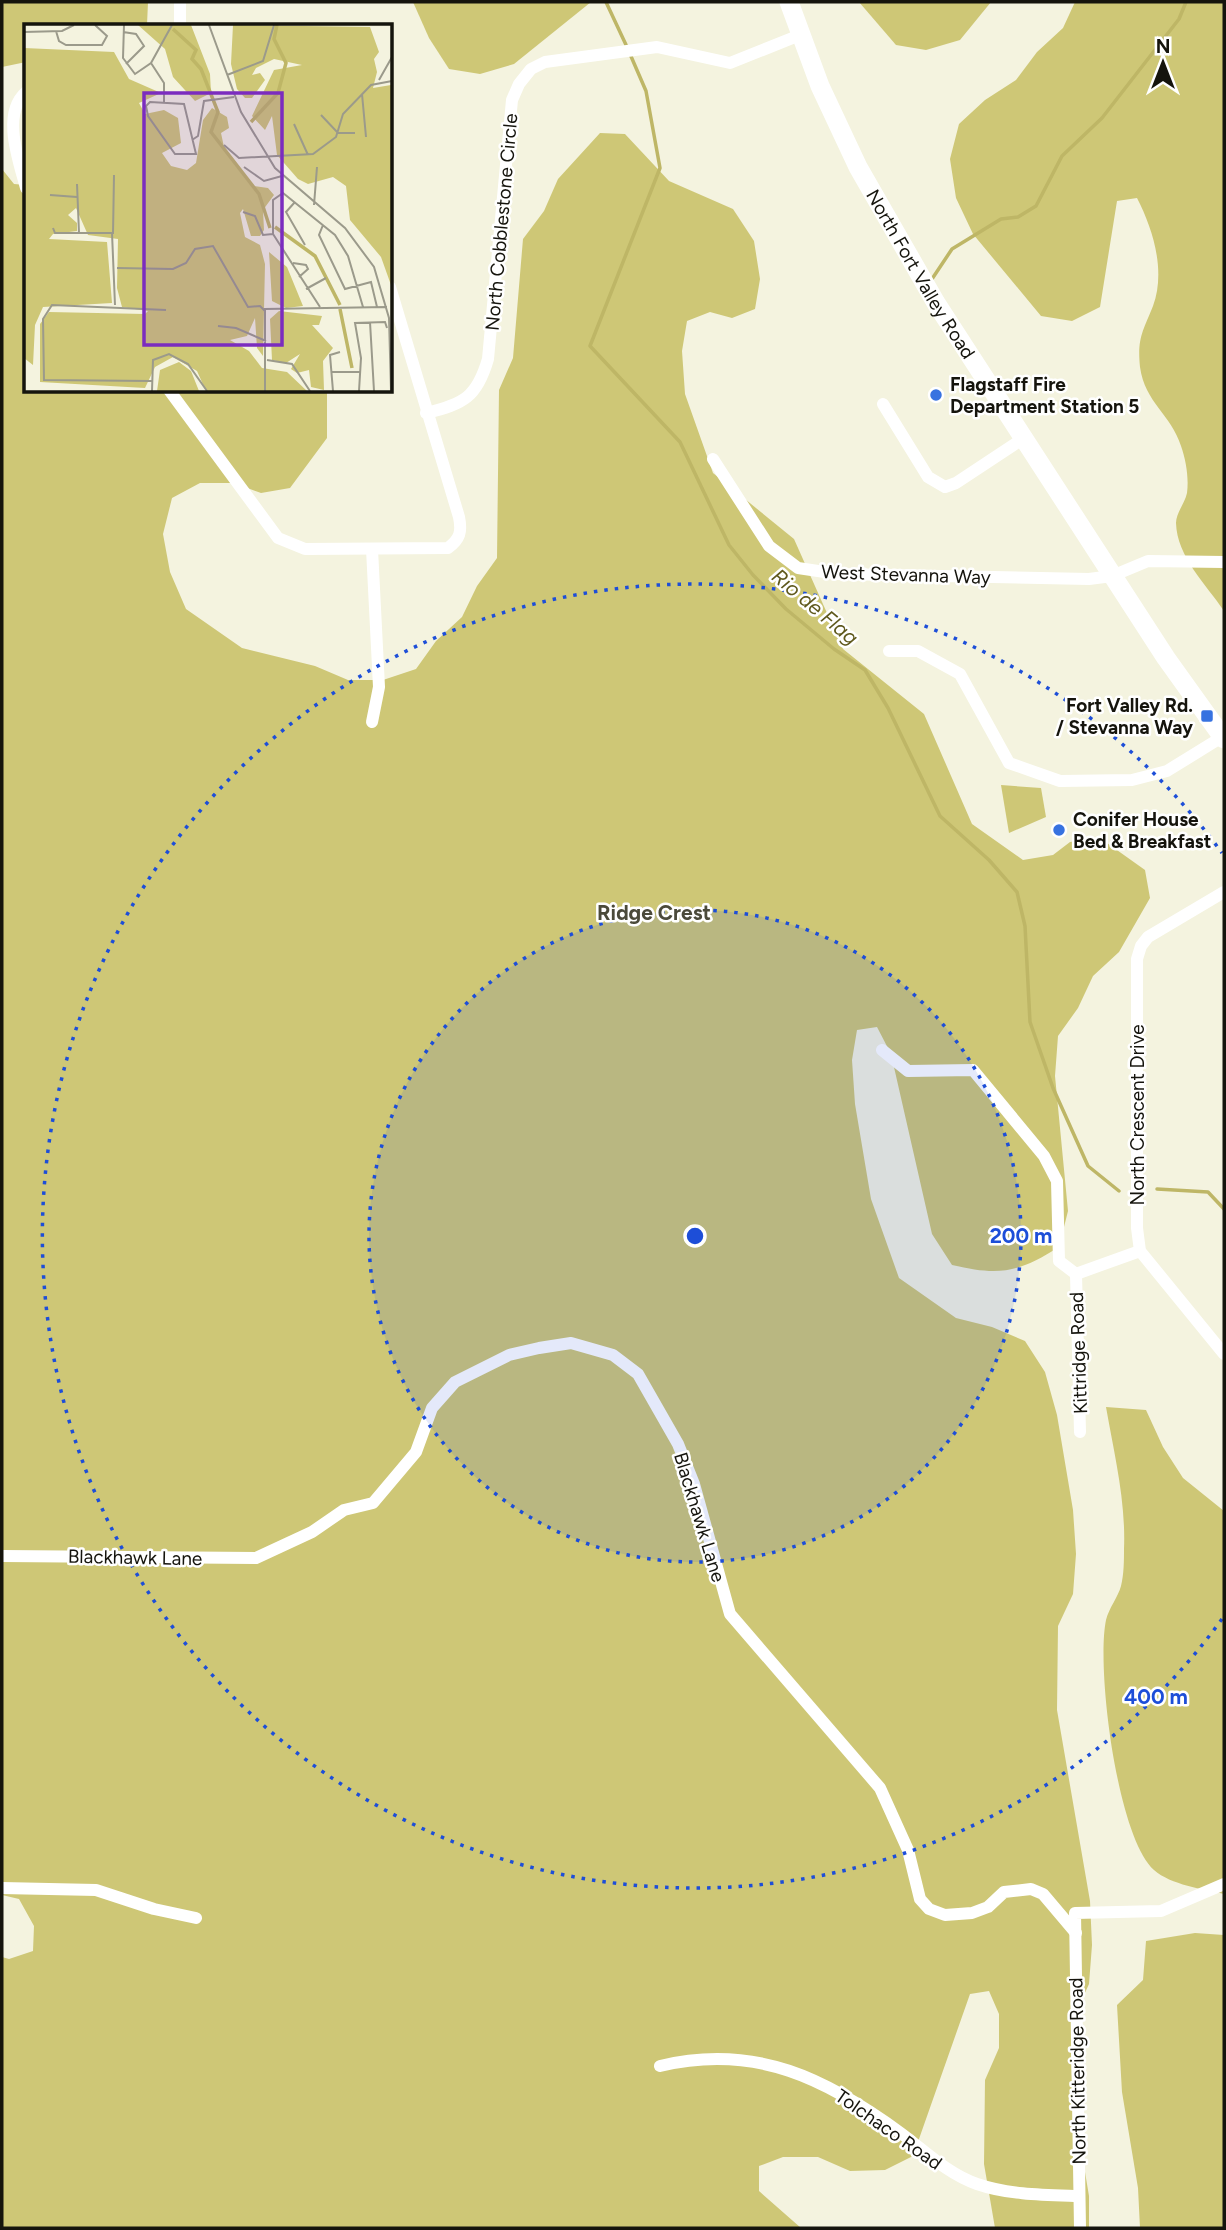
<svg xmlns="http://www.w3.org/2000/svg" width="1226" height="2230" viewBox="0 0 1226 2230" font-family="Figtree,sans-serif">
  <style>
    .forest { fill: #cec776 }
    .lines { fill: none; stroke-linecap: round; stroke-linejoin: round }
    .stream { stroke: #beb666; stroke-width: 3.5 }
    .minor { stroke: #fff; stroke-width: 12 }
    .primary { stroke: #fff; stroke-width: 19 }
    .ring { fill: none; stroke: #1d4ed8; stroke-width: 3.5; stroke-dasharray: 3.5 7 }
    .poi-dot { fill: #3772e0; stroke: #fff; stroke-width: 2.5 }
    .labels { text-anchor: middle; stroke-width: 5; stroke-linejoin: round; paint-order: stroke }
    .street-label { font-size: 19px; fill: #15140d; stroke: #fff }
    .poi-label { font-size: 19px; font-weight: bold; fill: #15140d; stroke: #fff; text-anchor: start }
    .water-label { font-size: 21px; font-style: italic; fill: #5f591d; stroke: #fff }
    .neighbourhood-label { font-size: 21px; font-weight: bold; fill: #4b4a3a; stroke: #fff }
    .inset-river { fill: none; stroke: #beb666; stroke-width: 3.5 }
    .inset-road { fill: none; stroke: #9b9a8b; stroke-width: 2 }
    .view { fill: #7b2cbf; fill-opacity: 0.15; stroke: #7b2cbf; stroke-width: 3.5 }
    .inset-edge { fill: none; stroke: #15140d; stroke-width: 3.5 }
    .centre { fill: #1d4ed8; stroke: #fff; stroke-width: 3.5 }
    .ring-label { font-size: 21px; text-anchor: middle; font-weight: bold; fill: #1d4ed8; stroke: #fff; stroke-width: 5; stroke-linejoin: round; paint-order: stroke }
  </style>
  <rect width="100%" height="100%" fill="#f4f3df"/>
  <g class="forest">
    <polygon points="2,2 148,2 147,25 26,26 26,62 2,67"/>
    <polygon points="413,2 591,2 514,64 480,74 449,69 429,38"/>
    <polygon points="859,2 991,2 960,40 926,50 896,45"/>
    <path d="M1075,2H1224V611C1206,584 1177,557 1176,523C1176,513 1185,503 1187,493C1189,478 1186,460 1181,446C1171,414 1145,403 1140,367C1137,338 1143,331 1153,306C1166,271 1153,229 1137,198L1117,201L1100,307L1072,321L1041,316L973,234L956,198L950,159L959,124L985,100L1016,80L1037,52L1063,28Z"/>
    <path d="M600,133L625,134L669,181L733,209L754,241L760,279L755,309L732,318L710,312L687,321L682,351L685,394L713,473L794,539L843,649L924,714L972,824L1023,860L1053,855L1070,842L1100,838L1145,870L1150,898L1119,952L1093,976L1078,1008L1058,1036L1055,1076L1068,1211L1059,1247C1018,1273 999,1276 952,1265L932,1234L891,1054L877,1027L857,1030L852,1060L855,1104L871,1199L899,1278L956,1318L992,1327L1025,1341L1045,1372L1057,1415L1073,1510L1076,1554L1073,1594L1058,1626L1057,1710L1090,1901L1092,1945L1089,1984L1074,2017L1071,2056L1073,2100L1089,2196V2228H995L984,2164L985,2080L999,2048V2014L989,1991L970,1994L913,2156L885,2170L850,2171L818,2157H783L759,2166V2191L801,2228H2V1957L9,1959L33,1951L34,1926L19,1899L2,1895V169L14,184L26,185V390H327V438L290,488L261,493L234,483H200L172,498L163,534L170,572L186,609L242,648L315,666L348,680H383L416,669L436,641L462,617L477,586L497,558L499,390L513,358L523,239L544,211L558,179Z"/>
    <polygon points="1001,785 1041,788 1046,817 1009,833"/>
    <path d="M1106,1407L1146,1410L1163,1447L1183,1478L1224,1511V1894C1203,1889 1171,1885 1154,1870C1117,1837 1096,1668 1106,1620C1109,1608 1118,1597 1121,1586C1124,1574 1124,1560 1124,1549C1126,1501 1114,1453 1106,1407Z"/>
    <polygon points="1195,1933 1224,1935 1224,2228 1140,2228 1138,2188 1122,2092 1117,2005 1143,1980 1146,1941"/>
  </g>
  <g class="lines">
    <g class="stream">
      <polyline points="606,2 627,47"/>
      <polyline points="630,54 646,91 660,168 590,346 680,442 729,545 753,575 786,609 834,649 865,670 888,708 940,816 989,860 1017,892 1025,926 1030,1022 1053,1088 1088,1166 1119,1191"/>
      <polyline points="932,279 952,249 1001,219 1018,217 1036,206 1062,156 1102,118 1179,19 1186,2"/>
      <polyline points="1157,1189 1208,1192 1224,1209"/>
    </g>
    <g class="minor">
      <polyline points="180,26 180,2"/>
      <path d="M26,92C1,114 19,161 26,188"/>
      <path d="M169,390L278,538L305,549L448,548C460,539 462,532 459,517L390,287"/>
      <polyline points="883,404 928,477 945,487 956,483 1024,438"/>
      <path d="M426,413C464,404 477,397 488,359L512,100L519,84L531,69L545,62L657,47L730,63L800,35"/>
      <polyline points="713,459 769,546 798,568 838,574 1089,579 1112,576 1148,561 1224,562"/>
      <polyline points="889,651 918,651 960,674 1009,763 1060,781 1132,780 1167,771 1222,737"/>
      <polyline points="372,722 379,687 372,549"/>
      <polyline points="1224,892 1148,937 1141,946 1137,959 1137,1228 1140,1251 1224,1354"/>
      <polyline points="882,1050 908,1071 973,1070 1044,1156 1057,1181 1059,1261 1076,1274 1140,1251"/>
      <polyline points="1076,1274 1080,1432"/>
      <polyline points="2,1556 256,1558 312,1532 344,1510 373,1503 416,1452 432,1408 455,1382 509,1355 539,1348 571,1343 613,1355 638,1374 678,1444 694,1484 730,1614 880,1788 908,1850 920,1899 929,1909 945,1915 972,1913 988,1907 1004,1892 1031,1889 1043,1894 1076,1933"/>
      <polyline points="2,1888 96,1890 154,1909 196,1918"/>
      <path d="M660,2066C756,2043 827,2079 902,2134C926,2152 948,2174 977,2184C1009,2195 1045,2195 1078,2196"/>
      <polyline points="1080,2228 1075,1913 1161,1911 1224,1884"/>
    </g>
    <path class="primary" id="s1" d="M789,2L820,86L858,167L936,303L1166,658L1224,739"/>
  </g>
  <circle cx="695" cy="1236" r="326" fill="#1d4ed8" fill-opacity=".12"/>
  <g class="ring">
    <circle cx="695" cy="1236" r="326"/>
    <path d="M1222 1619A652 652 0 1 1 1222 853"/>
  </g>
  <g class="poi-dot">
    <circle cx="936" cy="395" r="7"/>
    <rect x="1200" y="709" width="14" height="14" rx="3.5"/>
    <circle cx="1059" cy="830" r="7"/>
  </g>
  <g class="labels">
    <g class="street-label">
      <text transform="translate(501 222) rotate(-85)" y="7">North Cobblestone Circle</text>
      <text dy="7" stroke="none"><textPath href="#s1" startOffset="303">North Fort Valley Road</textPath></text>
      <text transform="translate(906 574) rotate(2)" y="7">West Stevanna Way</text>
      <text transform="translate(1137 1115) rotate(-90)" y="7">North Crescent Drive</text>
      <text transform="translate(1078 1353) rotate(-92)" y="7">Kittridge Road</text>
      <text transform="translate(700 1517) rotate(73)" y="7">Blackhawk Lane</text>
      <text transform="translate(135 1557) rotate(1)" y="7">Blackhawk Lane</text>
      <text transform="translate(1077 2071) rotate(-91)" y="7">North Kitteridge Road</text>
      <text transform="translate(889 2129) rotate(35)" y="7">Tolchaco Road</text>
    </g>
    <g class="poi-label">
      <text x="950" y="391">Flagstaff Fire<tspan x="950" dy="22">Department Station 5</tspan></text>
      <text x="1193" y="712" text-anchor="end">Fort Valley Rd.<tspan x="1193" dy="22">/ Stevanna Way</tspan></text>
      <text x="1073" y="826">Conifer House<tspan x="1073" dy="22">Bed &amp; Breakfast</tspan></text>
    </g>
    <g class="water-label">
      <text transform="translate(815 607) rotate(40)" y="7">Rio de Flag</text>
    </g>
    <g class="neighbourhood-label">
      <text x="654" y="920">Ridge Crest</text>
    </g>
  </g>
  <g transform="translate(24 24)">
    <rect width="368" height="368" fill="#f4f3df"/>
    <path d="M114,1H167L186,50L187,69L171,77L149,53L141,25ZM209,1L346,3L355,28L350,35L353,48L349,64L367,61V261L357,233L326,196L322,162L309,153L284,160L274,155L253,131L248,92L241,106L228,92L250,46L278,41L250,35L232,44L228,51L236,49L241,56L228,74H221L213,65L207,40ZM0,24L90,28L105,55L137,69L115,79L121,90L140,86L154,94L157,119L138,129L147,142L163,146L172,139L179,96L188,84L203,93L205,104L197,109L200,123L230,162L244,164L250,171L239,186L240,206L236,212H227L219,185L216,189L221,213L236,221L241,240L239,332L233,324L231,294L223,312L206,316L225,327L238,344L263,348L283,367H182L173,347L149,333L131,343L121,364L16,358V300L25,288L121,290L124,287L98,283L93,264L94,215L64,211L52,184L44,191L53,199V207L29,210L25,215L83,218L88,279L19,283L11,301L9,341L0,334ZM245,228L263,243L279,282L262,284L248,277ZM255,287L298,292L295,301H288L309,324L299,337L300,366L287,363L285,346L273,349L267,345L276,330L262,339L248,336L246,295ZM155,338L167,347L175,367H133L136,346Z" fill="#cec776"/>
    <path class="inset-river" d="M149,5L172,26L168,35L177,45L194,88L187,108L235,170L246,204M227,98L254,69L262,39L250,15L253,1M251,203L291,232L316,281M316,285L328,344"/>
    <path class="inset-road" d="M100,1L99,34L111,50L127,39L148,1M185,1L217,88L251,144L321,204L350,243L365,294L367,367M32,7L35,17L42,21H78L83,12L71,1M0,8L38,7L50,1M99,8L112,10L120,22L102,40M127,39L140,59V78M203,51L239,37L250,1M355,56L368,33M338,70L342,113M126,78L160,80L172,130H151L124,92L122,82ZM297,91L314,109H331M270,100L284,131M168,116L174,112L180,77L210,73M200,121L215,134L289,130L312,113L319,90L347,61L368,57M220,143L240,157L258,152M53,160L55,209M26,171L53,173M271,178L262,188L281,221M290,181L293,143M219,188L231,192L239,211L249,210M299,201L295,211L321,265L347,258L353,283M29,204L31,209H88L91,281M89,210L90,151M269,239L282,241L284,245L275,253M93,244L149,245L162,239L171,225L189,222L224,283L236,282L241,287M282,265L302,254M296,283L249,210V176L259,169L311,211L324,232L339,283M346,298L350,367M194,302L212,304L242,317M243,336L268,340L286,367M308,348H337M128,357L20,356L19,295L28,281L142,286M128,367L129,336L145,330L164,340L183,367M241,367V285L363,283M309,367L306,331L316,328M335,367L337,334L331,299L361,298L363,304"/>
    <path class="view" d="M120,69H258V321H120Z"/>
    <rect width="368" height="368" class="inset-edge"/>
  </g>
  <circle cx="695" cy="1236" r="10" class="centre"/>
  <g class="ring-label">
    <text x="1021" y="1243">200 m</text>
    <text x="1156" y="1704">400 m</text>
  </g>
  <rect width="1226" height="2230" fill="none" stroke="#15140d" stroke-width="7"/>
  <g transform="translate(1163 63)" stroke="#ffffff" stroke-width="5" paint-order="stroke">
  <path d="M0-5L12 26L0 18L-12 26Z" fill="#15140d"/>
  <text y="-10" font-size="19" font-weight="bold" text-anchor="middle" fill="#15140d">N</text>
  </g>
</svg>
